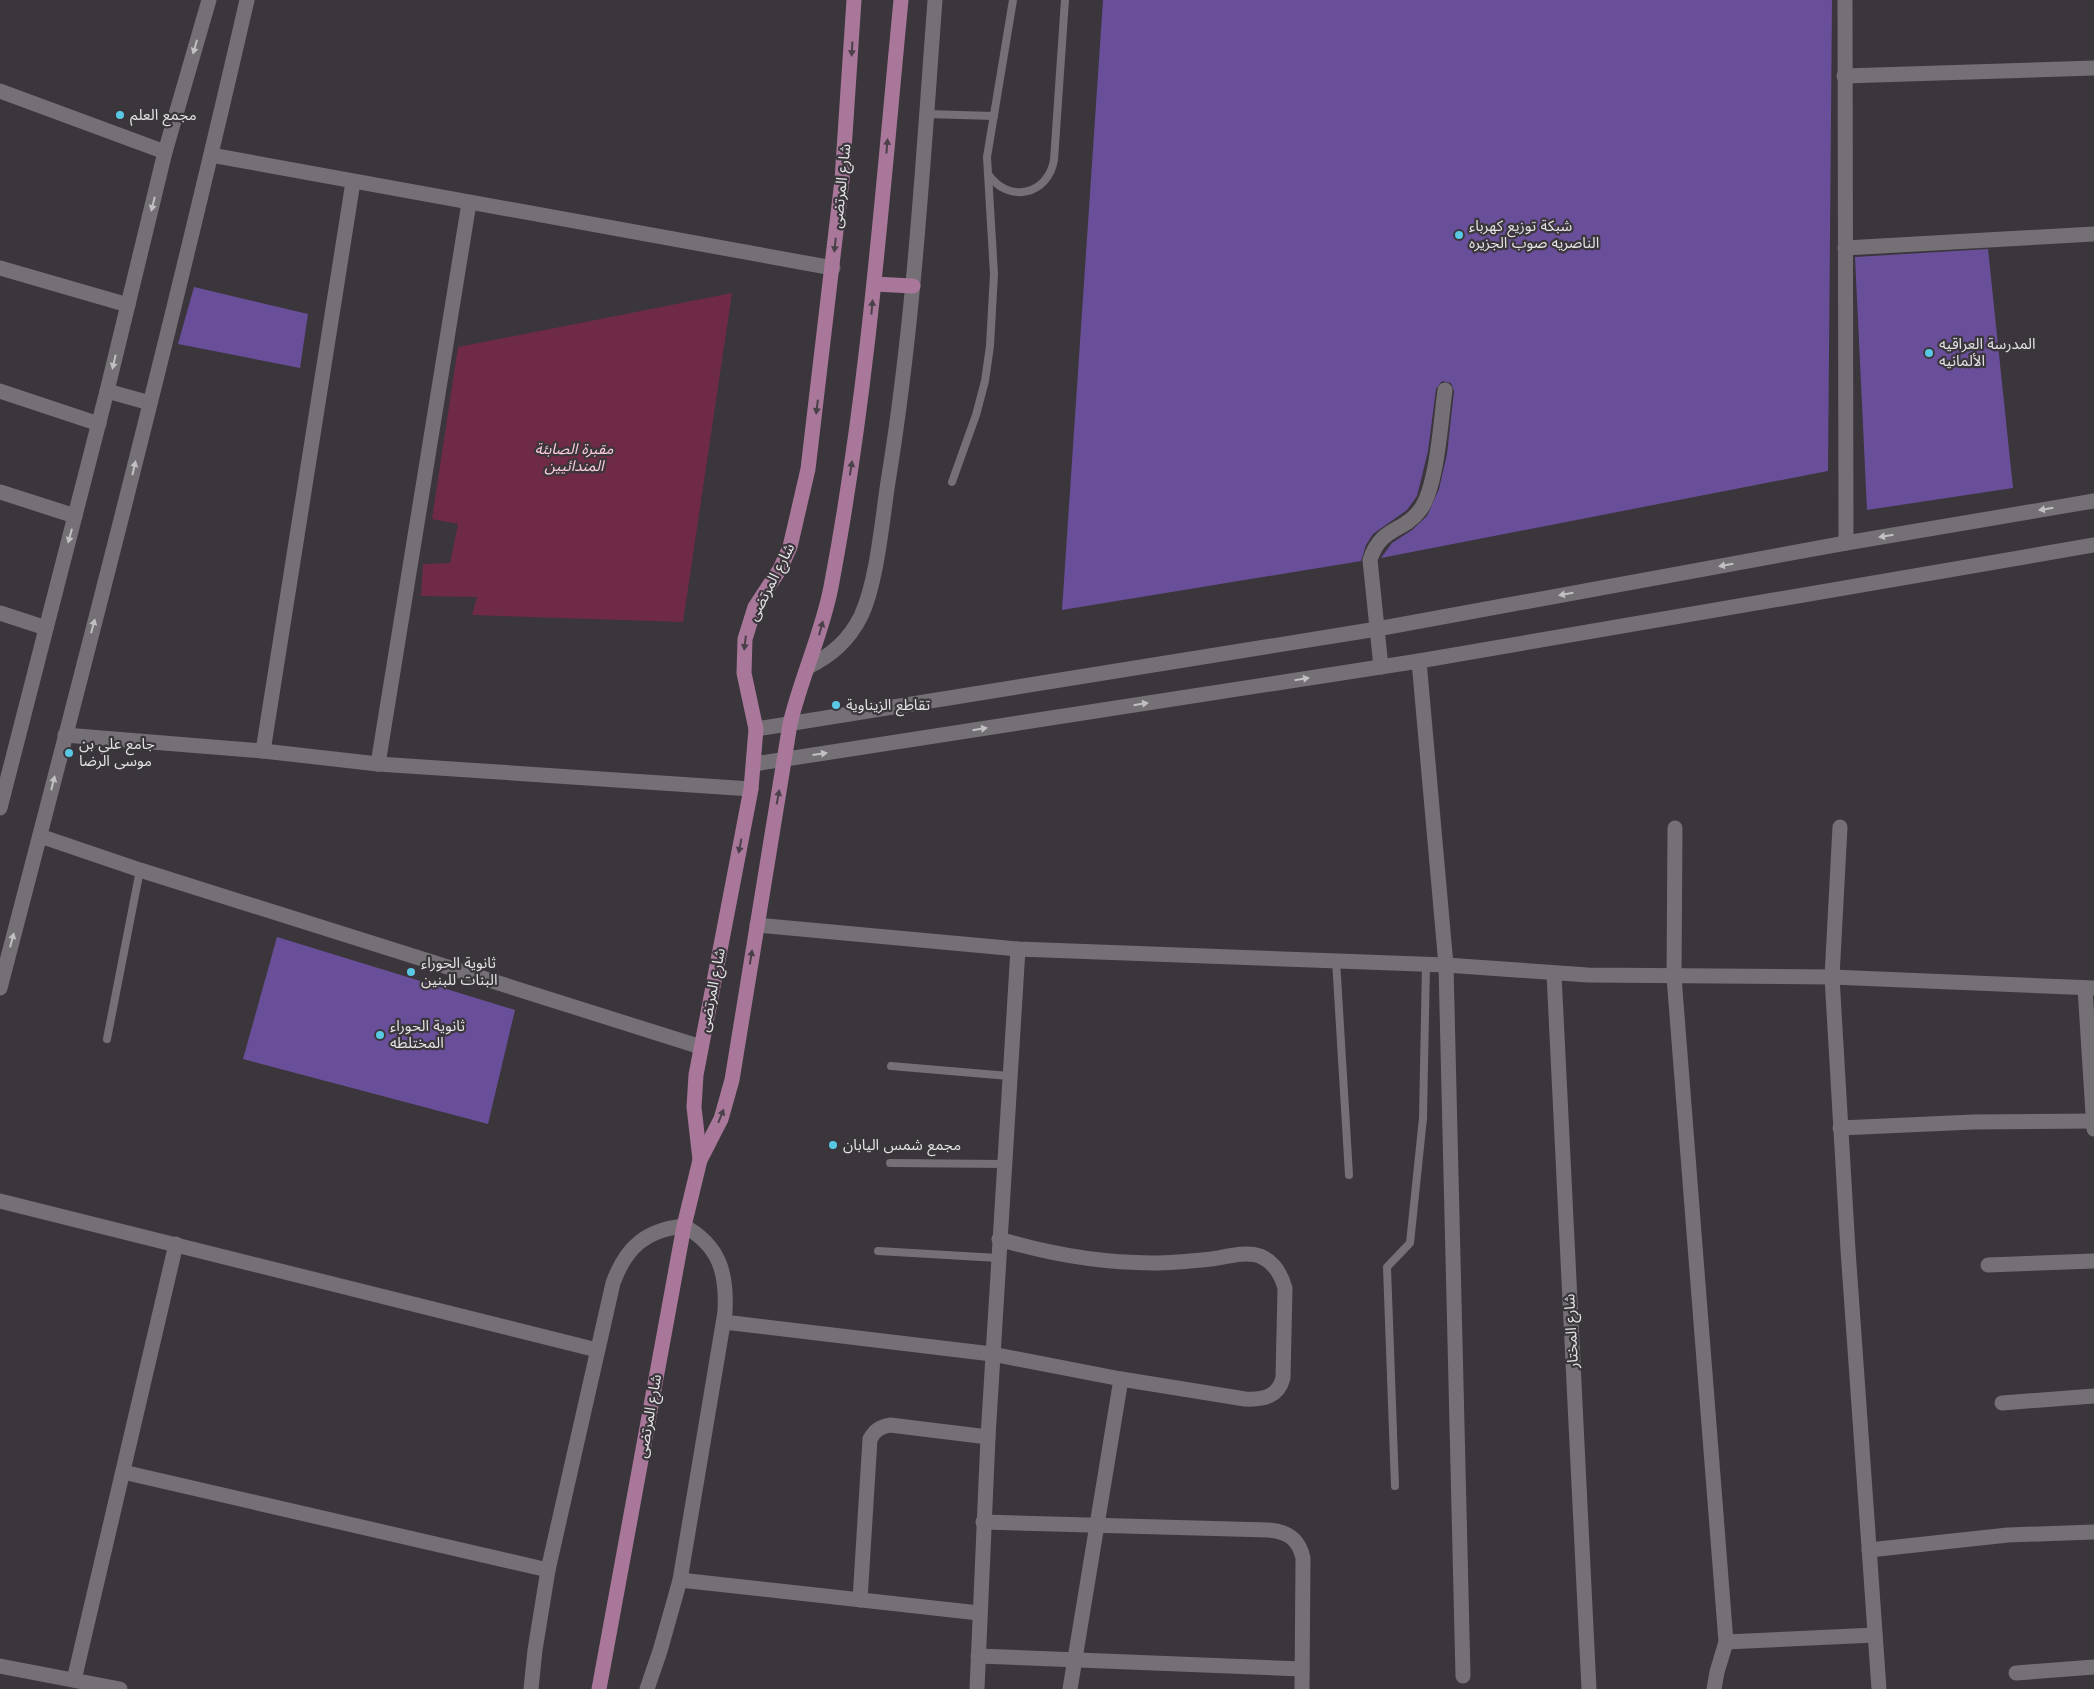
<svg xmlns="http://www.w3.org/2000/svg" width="2094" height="1689" viewBox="0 0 2094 1689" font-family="'Libre Baskerville','Noto Sans Arabic',serif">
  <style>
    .green { fill: #6f2b45 }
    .building { fill: #694f99 }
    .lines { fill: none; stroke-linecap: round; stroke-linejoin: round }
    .service { stroke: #747075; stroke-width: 8 }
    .minor { stroke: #747075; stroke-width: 15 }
    .tertiary { stroke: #747075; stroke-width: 15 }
    .secondary { stroke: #747075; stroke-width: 15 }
    .primary { stroke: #a8779a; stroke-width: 15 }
    .oneway { fill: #c2c0c3 }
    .oneway2 { fill: #4a4049 }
    .poi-dot { fill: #59c8e5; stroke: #3a363b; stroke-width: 2 }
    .labels { text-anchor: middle; stroke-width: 4.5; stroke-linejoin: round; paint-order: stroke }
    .poi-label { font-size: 15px; fill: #e4e2e5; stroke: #3a363b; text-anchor: start }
    .street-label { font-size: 15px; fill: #e4e2e5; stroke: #3a363b }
    .park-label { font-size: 15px; font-style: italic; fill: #fccbd9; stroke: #3a363b }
  </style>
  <rect width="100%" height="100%" fill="#3a363b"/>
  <polygon class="green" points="732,293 683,622 472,615 477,597 421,596 423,564 450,563 458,524 432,519 458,347"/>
  <g class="building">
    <polygon points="1103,0 1832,0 1828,471 1381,558 1392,543 1412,530 1427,516 1439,489 1447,454 1454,391 1451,383 1442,381 1436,389 1428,451 1417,496 1407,510 1373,534 1366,545 1361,561 1062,610"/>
    <polygon points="1988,249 2013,488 1867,510 1855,257"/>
    <polygon points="194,287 308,314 300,368 178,344"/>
    <polygon points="277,937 515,1010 488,1124 243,1059"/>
  </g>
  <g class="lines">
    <g class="service">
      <polyline points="926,114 994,116"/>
      <path d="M988,174C1008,204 1048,195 1054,160L1065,0"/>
      <polyline points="952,482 976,415 985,381 990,346 994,274 987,157 1013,0"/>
      <polyline points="1336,960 1349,1175"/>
      <polyline points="107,1039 140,870"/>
      <polyline points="891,1066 1009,1076"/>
      <polyline points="890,1163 1004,1164"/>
      <polyline points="878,1251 998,1258"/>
      <polyline points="1395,1486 1387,1267 1410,1243 1423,1118 1426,964"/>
    </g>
    <g class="minor">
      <polyline points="1845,0 1846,543"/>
      <polyline points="1844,76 2094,68"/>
      <polyline points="211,155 833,268"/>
      <polyline points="1845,248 2094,234"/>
      <polyline points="0,268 128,305"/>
      <polyline points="0,391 99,424"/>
      <polyline points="0,492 75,516"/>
      <polyline points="0,613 46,628"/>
      <polyline points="1419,661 1446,965 1463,1676"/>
      <path d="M1381,667L1370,560C1381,526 1403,533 1420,510C1437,488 1441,419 1445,390"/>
      <polyline points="65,735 263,751 378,764 751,789"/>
      <polyline points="263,751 353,182"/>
      <polyline points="378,764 469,203"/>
      <polyline points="1840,827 1832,977 1848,1250 1879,1689"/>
      <polyline points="1675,828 1674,977 1726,1642 1717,1672 1714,1689"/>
      <polyline points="40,836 140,870 701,1047"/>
      <polyline points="757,925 1018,949 1446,965 1588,975 1832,977 2094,988"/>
      <polyline points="1554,974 1589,1689"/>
      <polyline points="2085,988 2094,1129"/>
      <polyline points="1840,1128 1973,1122 2094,1121"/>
      <polyline points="0,1201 597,1350"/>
      <polyline points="1988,1265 2094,1261"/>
      <path d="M724,1322L992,1354L1121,1379L1245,1399C1263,1400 1278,1397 1283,1378L1285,1288C1281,1274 1274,1262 1260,1256C1245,1251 1226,1257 1211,1259C1192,1261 1172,1263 1153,1263C1100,1263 1049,1254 999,1239"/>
      <polyline points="2002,1403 2094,1396"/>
      <polyline points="123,1472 548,1570"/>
      <path d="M983,1522L1268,1530C1287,1531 1299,1539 1303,1558L1302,1689"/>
      <polyline points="1869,1550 2008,1535 2094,1532"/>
      <polyline points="680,1580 979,1613"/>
      <path d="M860,1600L870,1439C875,1430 880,1427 890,1425L988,1437"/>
      <polyline points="1726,1642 1875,1635"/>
      <polyline points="978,1656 1302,1669"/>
      <polyline points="0,1666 120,1689"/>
      <polyline points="2016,1673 2094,1667"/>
      <polyline points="74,1680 176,1244"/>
      <path d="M531,1689L535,1650L548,1570L613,1283C626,1247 646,1230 684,1226C720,1246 727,1273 725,1312L680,1580L660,1651L647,1689"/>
      <polyline points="977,1689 988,1437 1018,949"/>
      <polyline points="1070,1689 1121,1379"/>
    </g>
    <g class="tertiary">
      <polyline points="0,91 165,152"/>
      <polyline points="107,391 150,403"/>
      <polyline points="756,729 1377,629 1846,543 2094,501"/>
      <polyline points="754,764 1419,661 2094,545"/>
      <polyline points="0,808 107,391 165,152 209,0"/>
      <path d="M0,988C86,659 171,331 247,0"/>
    </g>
    <path class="secondary" d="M808,667C832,655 849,640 861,616C877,582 882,521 888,482C914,323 923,161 935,0"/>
    <g class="primary">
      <polyline points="874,284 913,286"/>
      <polyline points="700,1160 694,1107 696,1075 751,789 756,729 744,673 745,639 755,607 780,569 790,547 808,469 842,180 854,0"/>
      <path d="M599,1689L684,1226L700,1160L721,1119L732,1080L790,724C801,677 822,634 831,587C868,393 882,196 901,0"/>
    </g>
  </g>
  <defs><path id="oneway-solid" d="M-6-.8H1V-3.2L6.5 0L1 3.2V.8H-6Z" transform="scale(1.25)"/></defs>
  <g class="oneway">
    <use href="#oneway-solid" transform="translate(195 47) rotate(106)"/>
    <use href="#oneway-solid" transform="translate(153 204) rotate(104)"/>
    <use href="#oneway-solid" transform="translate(114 362) rotate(103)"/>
    <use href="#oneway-solid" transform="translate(134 468) rotate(-77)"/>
    <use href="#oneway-solid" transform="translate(2046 509) rotate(171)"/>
    <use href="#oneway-solid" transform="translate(70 536) rotate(105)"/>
    <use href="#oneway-solid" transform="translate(1886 536) rotate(171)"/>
    <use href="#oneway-solid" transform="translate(1726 565) rotate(170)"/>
    <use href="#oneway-solid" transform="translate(1566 594) rotate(170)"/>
    <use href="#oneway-solid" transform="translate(93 626) rotate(-75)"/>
    <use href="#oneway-solid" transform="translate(1302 679) rotate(-9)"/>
    <use href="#oneway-solid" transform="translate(1141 704) rotate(-9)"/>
    <use href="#oneway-solid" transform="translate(980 729) rotate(-9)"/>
    <use href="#oneway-solid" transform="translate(820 754) rotate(-8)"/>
    <use href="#oneway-solid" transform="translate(53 783) rotate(-76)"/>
    <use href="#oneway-solid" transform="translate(12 940) rotate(-75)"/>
  </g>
  <g class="oneway2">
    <use href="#oneway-solid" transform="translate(852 49) rotate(93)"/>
    <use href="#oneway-solid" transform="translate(887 146) rotate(-85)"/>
    <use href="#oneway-solid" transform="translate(835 245) rotate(96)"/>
    <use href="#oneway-solid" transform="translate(872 307) rotate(-85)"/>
    <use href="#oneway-solid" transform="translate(817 407) rotate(97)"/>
    <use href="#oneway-solid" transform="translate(851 468) rotate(-81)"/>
    <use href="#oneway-solid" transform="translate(821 628) rotate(-75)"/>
    <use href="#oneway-solid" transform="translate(745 643) rotate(97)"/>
    <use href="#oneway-solid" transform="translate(778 797) rotate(-80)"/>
    <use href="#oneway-solid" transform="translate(740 846) rotate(101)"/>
    <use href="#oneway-solid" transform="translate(751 957) rotate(-81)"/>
    <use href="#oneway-solid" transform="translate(721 1116) rotate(-68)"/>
  </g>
  <g class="poi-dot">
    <circle cx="120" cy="115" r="5"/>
    <circle cx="1459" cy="235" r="5"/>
    <circle cx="1929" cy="353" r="5"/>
    <circle cx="836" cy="705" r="5"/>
    <circle cx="69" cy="753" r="5"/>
    <circle cx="411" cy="972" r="5"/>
    <circle cx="380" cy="1035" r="5"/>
    <circle cx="833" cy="1145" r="5"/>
  </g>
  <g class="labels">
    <g class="poi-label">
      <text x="130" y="120">مجمع العلم</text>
      <text x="1469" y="231">شبكة توزيع كهرباء<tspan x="1469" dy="17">الناصريه صوب الجزيره</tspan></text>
      <text x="1939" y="349">المدرسة العراقيه<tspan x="1939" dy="17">الألمانيه</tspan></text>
      <text x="846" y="710">تقاطع الزيناوية</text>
      <text x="79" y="749">جامع علي بن<tspan x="79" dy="17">موسى الرضا</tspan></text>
      <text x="421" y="968">ثانوية الحوراء<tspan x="421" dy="17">البنات للبنين</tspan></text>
      <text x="390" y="1031">ثانوية الحوراء<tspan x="390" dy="17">المختلطه</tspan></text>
      <text x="843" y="1150">مجمع شمس اليابان</text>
    </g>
    <g class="street-label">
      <text transform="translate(841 186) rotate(-84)" y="5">شارع المرتضى</text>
      <text transform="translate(771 582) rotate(-63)" y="5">شارع المرتضى</text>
      <text transform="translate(712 990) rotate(-79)" y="5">شارع المرتضى</text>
      <text transform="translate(1571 1331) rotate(-93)" y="5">شارع المختار</text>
      <text transform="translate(649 1416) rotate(-80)" y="5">شارع المرتضى</text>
    </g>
    <g class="park-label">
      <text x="574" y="454">مقبرة الصابئة<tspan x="574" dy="17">المندائيين</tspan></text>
    </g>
  </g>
</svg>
